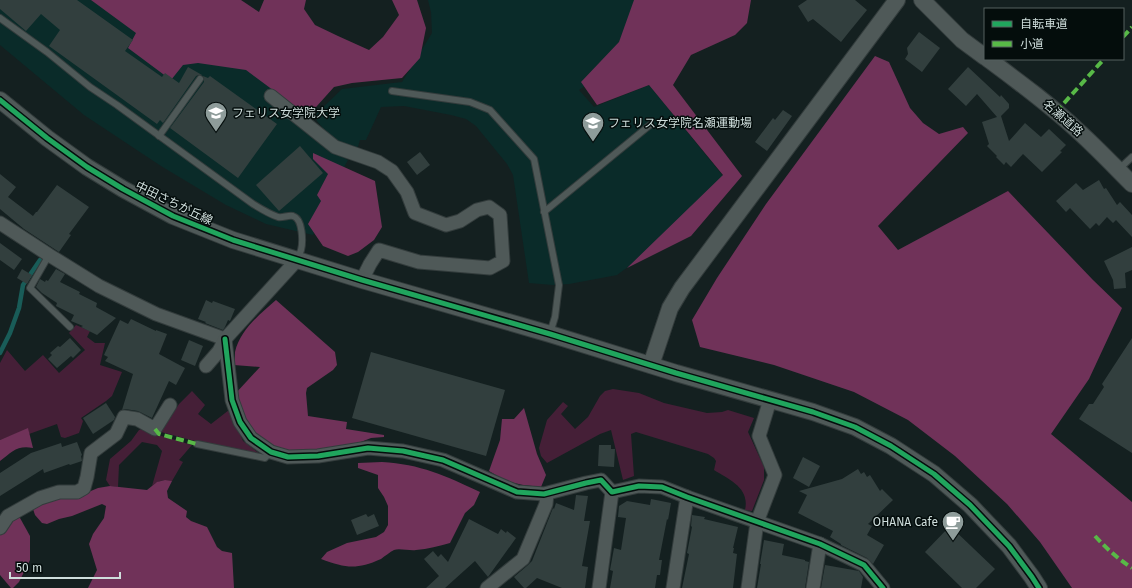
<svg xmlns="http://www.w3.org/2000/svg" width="1132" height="588" viewBox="0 0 1132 588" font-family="'Fira Sans','Noto Sans JP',sans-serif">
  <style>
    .built { fill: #0a2b29 }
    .green { fill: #451f37 }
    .forest { fill: #703259 }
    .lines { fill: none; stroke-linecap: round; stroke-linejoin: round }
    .stream { stroke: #195c58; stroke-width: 4.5 }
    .building { fill: #323f3e }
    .service-casing { stroke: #333c3c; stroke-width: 8 }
    .minor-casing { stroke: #333c3c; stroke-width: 15 }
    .tertiary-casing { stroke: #333c3c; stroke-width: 18 }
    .service { stroke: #4f5958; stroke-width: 6 }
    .minor { stroke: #4f5958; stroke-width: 13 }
    .tertiary { stroke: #4f5958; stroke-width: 16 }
    .quiet { stroke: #58b947; stroke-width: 4; stroke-dasharray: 8 4; stroke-linecap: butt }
    .cycleway-casing { stroke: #040d0c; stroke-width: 8 }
    .cycleway { stroke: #20a55d; stroke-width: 5 }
    .labels { text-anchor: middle; stroke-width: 3; stroke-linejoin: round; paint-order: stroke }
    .poi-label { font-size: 12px; fill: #cfdedc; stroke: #040d0c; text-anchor: start }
    .street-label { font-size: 12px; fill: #cfdedc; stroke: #040d0c }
  </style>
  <rect width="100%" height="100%" fill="#142020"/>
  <g class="built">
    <polygon points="0,0 188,0 282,74 332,151 348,160 327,199 313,235 266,224 226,205 161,166 84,115 0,45"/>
    <polygon points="428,0 693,0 611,68 579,90 594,107 649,85 723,176 659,244 617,275 569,284 553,285 529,283 513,175 507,164 476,126 466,119 451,115 404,106 381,107 366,140 360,140 357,150 333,140 317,121 316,114 342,89 402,82 432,33 431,12"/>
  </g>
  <g class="green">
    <polygon points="76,325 90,331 87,337 95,343 105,343 100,365 122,372 112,396 106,401 81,418 83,421 79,433 65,438 61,437 57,424 29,434 28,429 0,440 0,363 7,350 25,371 43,355 59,373 85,350 69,333"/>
    <path d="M613,389L639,393L664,403L707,413L722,412L728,410L754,418L748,432L764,467V480L752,511L745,510C750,488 730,480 714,470L716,461L714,458L708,454L636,432L631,434L634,476L623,480L611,430L600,434L547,463L541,456L539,448L547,420L563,402L568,406L561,414L575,429L588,417L600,396L605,391Z"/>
    <polygon points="192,391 205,405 198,414 211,424 229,410 243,441 260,454 210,445 161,432 179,404"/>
    <path d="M144,428L155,434L192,445L179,460L183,462L172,481C163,480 159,480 152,486L162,451L157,445L142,442L119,465L118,487L110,486L106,480L110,459L131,441L139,430Z"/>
  </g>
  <g class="forest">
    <polygon points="91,0 241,0 259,12 264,0 306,0 304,9 315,25 338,36 369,50 383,37 399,15 392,0 417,0 426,28 420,58 402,78 352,83 334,87 308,116 246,70 198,63 183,65 171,80 128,48 136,33"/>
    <polygon points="634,0 751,0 747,23 735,35 691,55 673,85 742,176 691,236 627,268 723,175 649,85 597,105 581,82 619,42"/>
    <polygon points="875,56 889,62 910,108 923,123 939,134 963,127 968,133 878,226 898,250 1008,191 1093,280 1122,308 1089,379 1051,434 1132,502 1132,588 1072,588 1040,542 1007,504 955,456 908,420 854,392 774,365 700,347 692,320 717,278 766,204"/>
    <polygon points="313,153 375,181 382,227 374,240 358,252 348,256 323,246 308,224 321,201 317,195 328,174 313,159"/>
    <path d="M276,300L335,352L337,365L333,370L307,388L306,393L308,416L347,422L346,429L384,435V437L371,438L353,445L327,450L281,452L252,434L235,394L260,367L234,365C235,361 235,356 235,352C240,330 260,314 276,300Z"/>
    <polygon points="524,408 537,454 546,475 541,487 523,485 506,481 489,471 500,440 502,419 514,419"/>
    <path d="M28,428L33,448C17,445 12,452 0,461V440Z"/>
    <path d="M382,462C420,464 446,476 480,492L474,505L465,513L450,543C439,546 428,549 416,550C410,551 399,548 394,550C390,552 385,556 381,559C356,570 346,568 321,559L327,552L347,543L376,537L384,532L388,525V506L384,497L378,488V475L358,468V463Z"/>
    <polygon points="165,480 172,481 167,491 168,498 187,511 186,517 191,521 207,527 217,547 222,551 232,553 234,588 88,588 97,570 89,544 93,534 104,518 106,506 102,504 72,516 59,519 47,524 42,523 35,515 33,509 54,497 86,493 98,488 110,486 147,490 157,482"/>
    <polygon points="13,517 20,518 30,536 30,560 19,582 13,588 11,588 0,575 0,534"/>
  </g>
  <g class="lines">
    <polyline class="stream" points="0,353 10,333 19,308 23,285 40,260"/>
  </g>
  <g class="building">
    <polygon points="0,0 77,0 133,40 125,51 162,77 165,73 179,83 188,67 202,75 199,75 196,76 163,123 160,120 157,124 49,46 60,30 41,14 26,31 0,9"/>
    <polygon points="807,0 855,0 867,10 849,32 841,42 813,19 808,22 798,6"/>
    <polygon points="919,32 940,48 922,72 905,59 908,54 907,48"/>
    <polygon points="968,67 1000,97 1001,95 1009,104 1009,108 1001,116 1009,141 1025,123 1041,137 1049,129 1066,145 1060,151 1062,152 1042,172 1023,154 1011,167 1006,162 1004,165 996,157 997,156 987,146 989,144 982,122 997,117 977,94 966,106 948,89"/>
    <polygon points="203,76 208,78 210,76 277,124 238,178 170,128 204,82 204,79"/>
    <polygon points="783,110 792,116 767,151 755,142 773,118 775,120"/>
    <polygon points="300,146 323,173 279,211 256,185"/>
    <polygon points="420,152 430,165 417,175 407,162"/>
    <polygon points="0,174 16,187 8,197 33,216 36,212 37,212 57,185 89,207 69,234 71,235 59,252 24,229 0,209"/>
    <polygon points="1099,180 1104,189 1106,188 1117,205 1120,202 1132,215 1132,237 1116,220 1113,223 1107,217 1099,226 1096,223 1090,229 1070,208 1066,212 1056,201 1076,183 1083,190"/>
    <polygon points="0,243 22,259 14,270 0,260"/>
    <polygon points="1132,247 1132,270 1125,273 1126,288 1114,289 1113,280 1104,261"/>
    <polygon points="22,269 32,275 27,284 17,278"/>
    <polygon points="56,269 65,274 60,282 80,292 79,294 97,303 96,307 116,318 97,335 81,327 83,326 71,321 74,315 56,306 57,303 42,293 36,287 40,279 45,282 46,280 48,281"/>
    <polygon points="206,300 212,303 213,301 235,309 230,321 228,320 225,327 223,330 205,323 206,322 198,319"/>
    <polygon points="131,319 156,331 156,330 167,334 159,354 185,368 176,385 169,381 152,418 138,411 125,409 122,410 133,374 105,361 108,357 104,355 120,320 128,324"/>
    <polygon points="70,338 81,350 73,358 71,356 57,368 48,359 52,355 50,353 58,346 60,347"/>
    <polygon points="1132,338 1132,453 1079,419 1089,404 1093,404 1104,387 1102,384"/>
    <polygon points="189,340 203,346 195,366 181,360"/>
    <polygon points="371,352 505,390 486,456 352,418"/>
    <polygon points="106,403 115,417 114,420 93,434 83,418"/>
    <polygon points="77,442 82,455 81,456 82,461 70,465 69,464 44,473 43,469 0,496 0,473 31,453 61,443 62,447"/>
    <polygon points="599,445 611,445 611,449 615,449 614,467 598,466"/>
    <polygon points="803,457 820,466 809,487 793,478"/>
    <polygon points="858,469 861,474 864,472 867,477 870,475 880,491 882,489 893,500 868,524 872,526 867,535 884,545 873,564 867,558 841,545 841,544 830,537 833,531 798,513 807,495 799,491 842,479"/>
    <polygon points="576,495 588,496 584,521 590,521 582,566 588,567 585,588 562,588 537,578 526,588 524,588 514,577 528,565 532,561 553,508 554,509 556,503 574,510"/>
    <polygon points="651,499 671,503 668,520 667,519 659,560 662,560 660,575 657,575 655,588 610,588 613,571 610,570 614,548 621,550 626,518 618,517 619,506 627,501 650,505"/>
    <polygon points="366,514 368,517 374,514 379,526 357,535 351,520"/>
    <polygon points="692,515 705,517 704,519 738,527 733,548 734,548 733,553 737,554 733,588 682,588 689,554 687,553 692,527 691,526"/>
    <polygon points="469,519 498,534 501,529 506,533 507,531 516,538 488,577 475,561 445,588 426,588 439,576 424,559 433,551 438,557 441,554 448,562"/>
    <polygon points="950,526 995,569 976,588 962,588 925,552"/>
    <polygon points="764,540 784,544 782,555 805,560 805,561 809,562 805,588 757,588 761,564 760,564"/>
    <polygon points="825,565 859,571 863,577 861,588 821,588"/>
  </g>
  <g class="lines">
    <g class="service-casing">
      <g id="service">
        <path d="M0,18L47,52L90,87L117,105L253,204C261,209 269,214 278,217C283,218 288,215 293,216C303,219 303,242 301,250C300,253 299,256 297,258"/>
        <polyline points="392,91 470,102 490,110 534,159 559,285 555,317 550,333"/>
        <polyline points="159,136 200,79"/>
        <polyline points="1118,170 1132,157"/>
        <polyline points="544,212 650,125"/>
        <polyline points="49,255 30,288 70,327"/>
        <polyline points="197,444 265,458 271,452"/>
      </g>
    </g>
    <g class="minor-casing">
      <g id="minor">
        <polyline points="271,96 335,147 378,162 392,171 407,192 415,213 446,225 460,221 477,210 489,207 500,215 503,261 490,268 419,262 379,250 370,264 362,280"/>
        <polyline points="0,223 49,255 99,286 156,314 225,339"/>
        <polyline points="225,339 232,400 240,422 251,438 271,452 288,457 318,456 368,448 403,451 443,460 517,492 544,494 586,483 601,480 612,492 639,486 662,487 687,497 820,544 864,565 883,588"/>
        <polyline points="206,366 219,351 225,339 297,260"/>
        <polyline points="0,528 8,516 40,498 59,492 77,492 84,488 87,477 91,453 116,434 124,417 137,419 155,429 170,405"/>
        <polyline points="487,588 523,559 546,504 547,494"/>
        <polyline points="599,588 612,492"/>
        <polyline points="673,588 687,497"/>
        <polyline points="748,588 757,522 775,475 759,436 770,400"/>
        <polyline points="813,588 820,544"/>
      </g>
    </g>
    <g class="tertiary-casing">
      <g id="tertiary">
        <polyline points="922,0 962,40 985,57"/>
        <path d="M988,59C1019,82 1049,104 1077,130C1096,147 1114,166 1132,184"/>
        <polyline points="0,100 47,138 87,167 123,189 173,216 233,240 362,280 550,334 676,373 813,412 855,427 891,446 934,474 970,505 1009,546 1032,577 1039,588"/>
        <polyline points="651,365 670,308 682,288 897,0"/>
      </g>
    </g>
    <use href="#service" class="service"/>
    <use href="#minor" class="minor"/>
    <use href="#tertiary" class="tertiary"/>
    <g class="quiet">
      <polyline points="1123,37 1132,27"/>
      <polyline points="1056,112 1104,59"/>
      <polyline points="155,429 159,434 197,444"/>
      <path d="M1095,536C1106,548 1118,559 1132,568"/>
    </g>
    <g class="cycleway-casing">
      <g id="cycleway">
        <polyline points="0,100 47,138 87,167 123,189 173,216 233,240 362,280 550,334 676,373 813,412 855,427 891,446 934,474 970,505 1009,546 1032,577 1039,588"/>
        <polyline points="225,339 232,400 240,422 251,438 271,452 288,457 318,456 368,448 403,451 443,460 517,492 544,494 586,483 601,480 612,492 639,486 662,487 687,497 820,544 864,565 883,588"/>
      </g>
    </g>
    <use href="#cycleway" class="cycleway"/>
  </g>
  <defs>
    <g id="university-pin" transform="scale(1.15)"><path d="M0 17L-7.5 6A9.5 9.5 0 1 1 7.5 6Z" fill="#8e9c9a" stroke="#040d0c"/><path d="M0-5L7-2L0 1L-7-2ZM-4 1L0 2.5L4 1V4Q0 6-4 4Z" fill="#fff"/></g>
    <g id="cafe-pin" transform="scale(1.15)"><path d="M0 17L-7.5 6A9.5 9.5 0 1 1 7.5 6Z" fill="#8e9c9a" stroke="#040d0c"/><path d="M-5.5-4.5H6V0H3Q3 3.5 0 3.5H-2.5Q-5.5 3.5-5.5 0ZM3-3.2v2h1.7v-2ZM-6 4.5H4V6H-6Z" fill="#fff"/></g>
  </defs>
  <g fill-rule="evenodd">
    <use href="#university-pin" x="216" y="113"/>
    <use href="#university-pin" x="593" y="123"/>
    <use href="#cafe-pin" x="953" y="522"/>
  </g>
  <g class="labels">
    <g class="poi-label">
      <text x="232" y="117">フェリス女学院大学</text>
      <text x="608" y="127">フェリス女学院名瀬運動場</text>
      <text x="938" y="526" text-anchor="end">OHANA Cafe</text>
    </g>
    <g class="street-label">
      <text transform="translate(1063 118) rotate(41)" y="4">名瀬道路</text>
      <text transform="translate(174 203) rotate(26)" y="4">中田さちが丘線</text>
    </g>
  </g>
  <rect x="984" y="8" width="140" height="52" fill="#040d0c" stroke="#55615f"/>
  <rect x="992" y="21" width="20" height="6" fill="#20a55d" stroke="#55615f"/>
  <text x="1020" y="28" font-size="12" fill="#cfdedc">自転車道</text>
  <rect x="992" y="41" width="20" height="6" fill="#58b947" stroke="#55615f"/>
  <text x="1020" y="48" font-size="12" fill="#cfdedc">小道</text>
  <path d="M10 572v6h110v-6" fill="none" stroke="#cfdedc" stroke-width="2"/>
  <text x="16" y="572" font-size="12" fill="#cfdedc" stroke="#040d0c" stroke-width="3" paint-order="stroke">50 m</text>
</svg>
